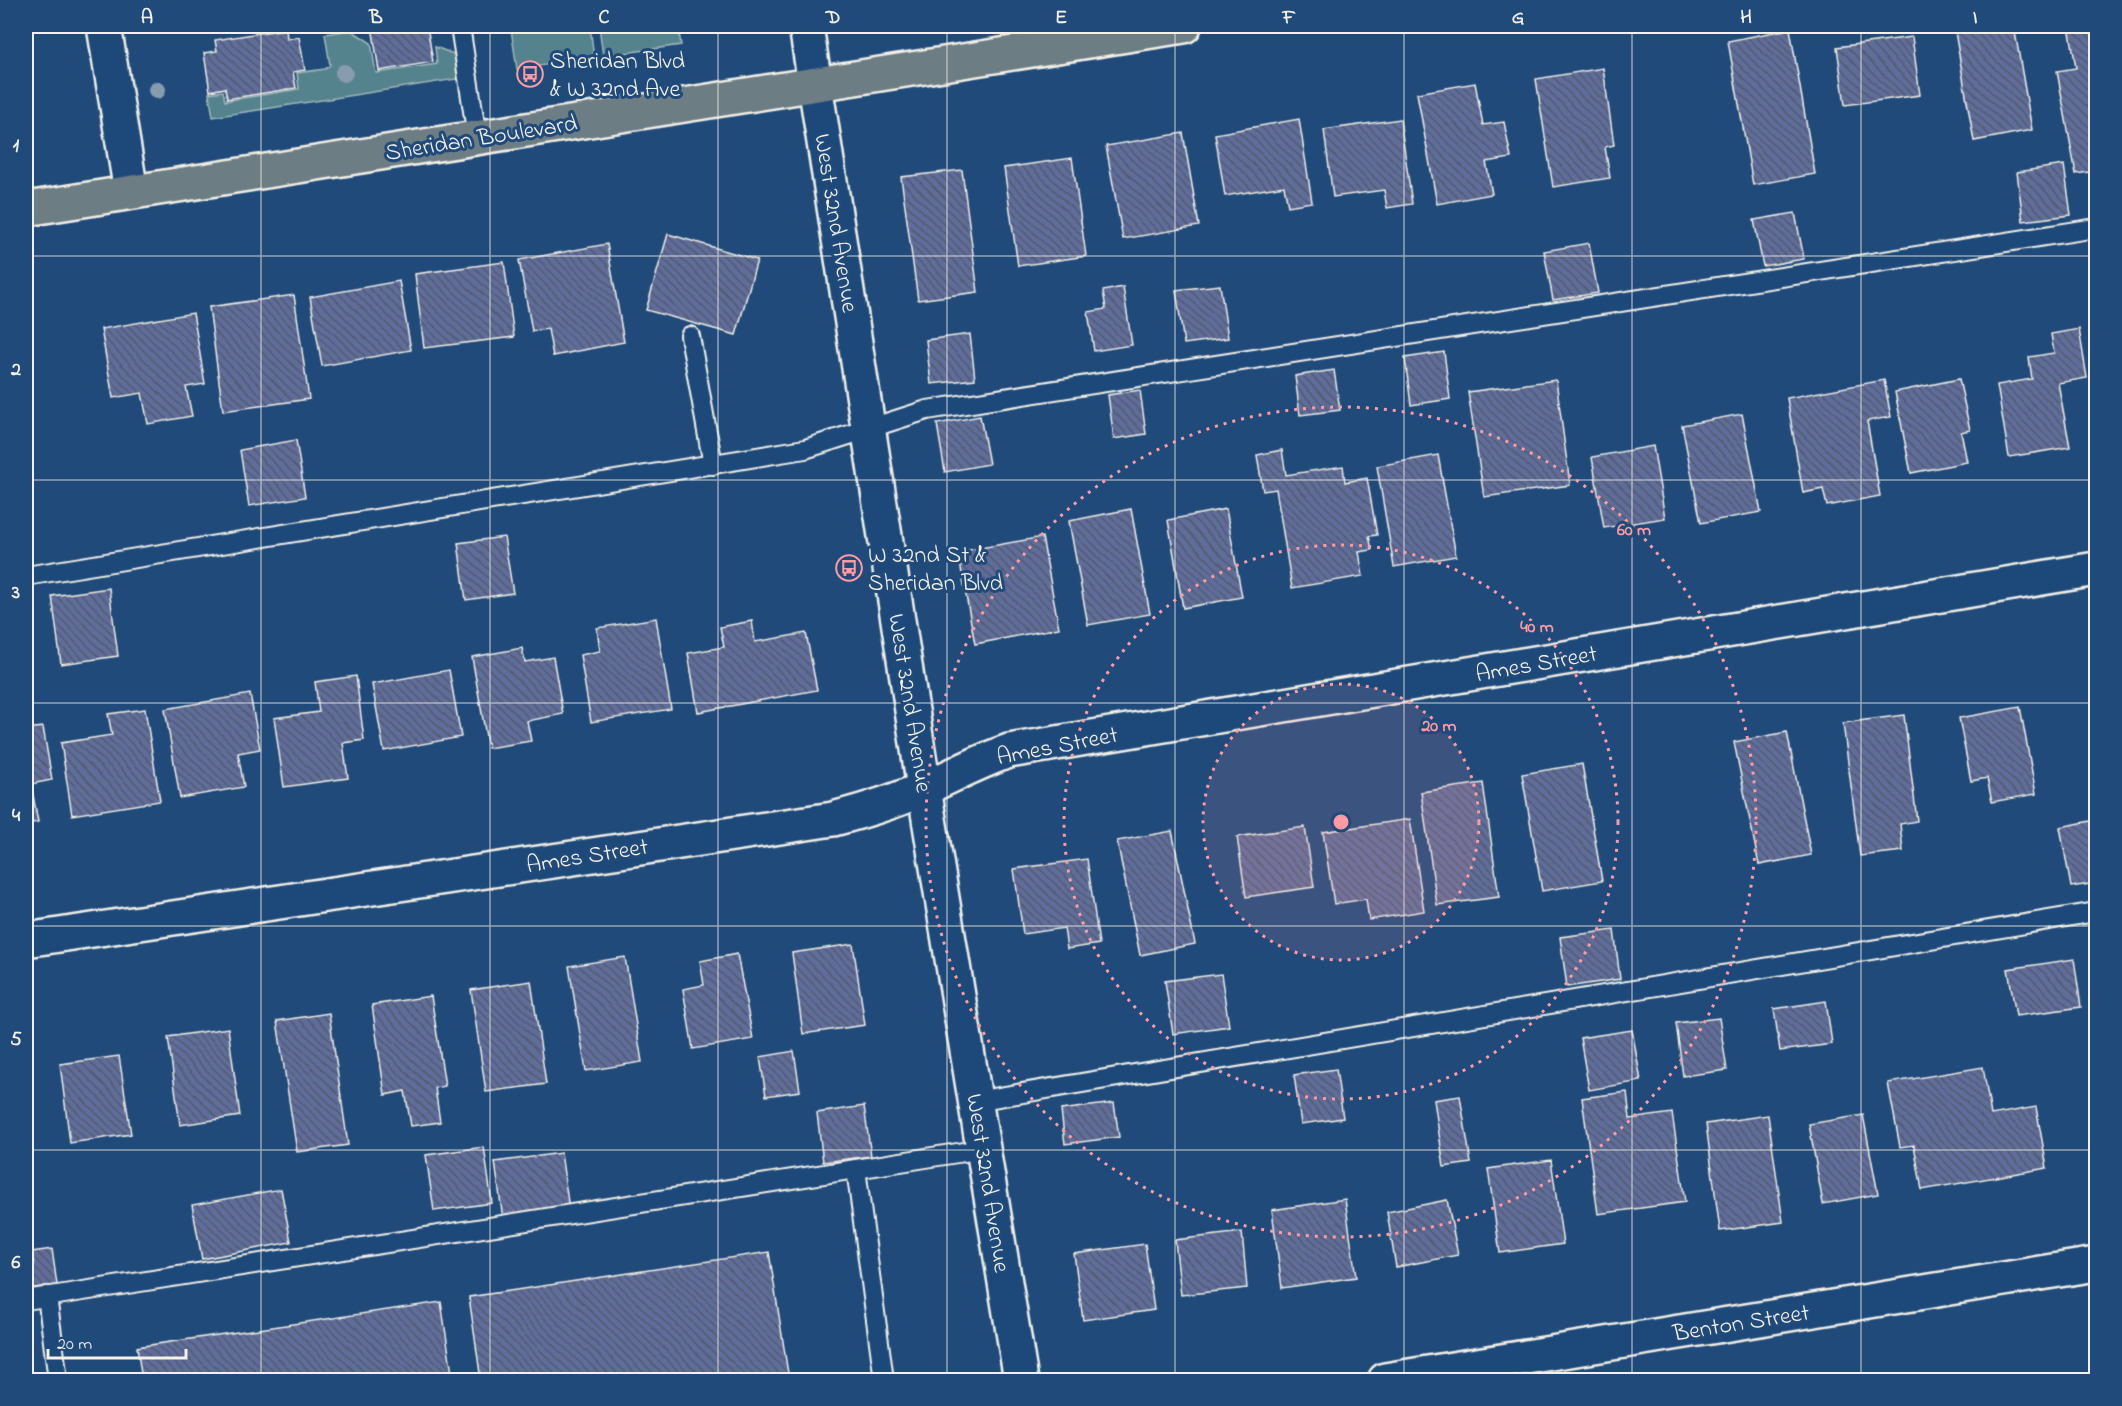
<svg xmlns="http://www.w3.org/2000/svg" width="2122" height="1406" viewBox="0 0 2122 1406" font-family="'Indie Flower',sans-serif">
  <style>
    .green { fill: #55838d; stroke: #a4baba; stroke-width: 1.5 }
    .building { fill: url(#building-back-hatch); stroke: #f4f1e8; stroke-width: 1.5 }
    .lines { fill: none; stroke-linecap: round; stroke-linejoin: round }
    .service-casing { stroke: #f4f1e8; stroke-width: 22 }
    .minor-casing { stroke: #f4f1e8; stroke-width: 38 }
    .tertiary-casing { stroke: #f4f1e8; stroke-width: 38 }
    .primary-casing { stroke: #f4f1e8; stroke-width: 38 }
    .service { stroke: #1f4a7a; stroke-width: 18 }
    .minor { stroke: #1f4a7a; stroke-width: 33 }
    .tertiary { stroke: #1f4a7a; stroke-width: 33 }
    .primary { stroke: #6d7d84; stroke-width: 33 }
    .tree { fill: #879caf }
    .grid { fill: none; stroke: #f4f1e8; stroke-width: 1.5; stroke-opacity: 0.55 }
    .ring { fill: none; stroke: #ff9aa2; stroke-width: 3; stroke-dasharray: 3 6 }
    .labels { text-anchor: middle; stroke-width: 6; stroke-linejoin: round; paint-order: stroke }
    .poi-label { font-size: 24px; fill: #f4f1e8; stroke: #1f4a7a; text-anchor: start }
    .street-label { font-size: 24px; fill: #f4f1e8; stroke: #1f4a7a }
    .centre { fill: #ff9aa2; stroke: #1f4a7a; stroke-width: 3 }
    .ring-label { font-size: 18px; text-anchor: middle; font-weight: bold; fill: #ff9aa2; stroke: #1f4a7a; stroke-width: 6; stroke-linejoin: round; paint-order: stroke }
    .neatline { fill: none; stroke: #f4f1e8; stroke-width: 2 }
    .grid-label { font-size: 20px; text-anchor: middle; font-weight: bold; fill: #f4f1e8 }
  </style>
  <defs>
    <pattern id="building-back-hatch" width="6" height="6" patternUnits="userSpaceOnUse" patternTransform="scale(1.5)"><rect width="6" height="6" fill="#5e6d9b"/><path d="M-1 5l2 2M0 0l6 6M5-1l2 2" fill="none" stroke="#52596c"/></pattern>
  </defs>
  <rect width="100%" height="100%" fill="#1f4a7a"/>
  <filter id="ink" filterUnits="userSpaceOnUse"><feTurbulence type="fractalNoise" baseFrequency=".0167" numOctaves="2"/><feDisplacementMap in="SourceGraphic" scale="12" xChannelSelector="R" yChannelSelector="G"/><feConvolveMatrix kernelMatrix="1 2 1 2 8 2 1 2 1" color-interpolation-filters="sRGB"/></filter>
  <g filter="url(#ink)">
    <g class="green">
      <polygon points="532,26 590,26 594,58 517,69 511,29"/>
      <polygon points="599,26 678,26 681,45 603,56"/>
      <polygon points="351,30 371,43 376,73 437,64 435,47 459,56 463,78 213,117 209,93 223,91 225,101 299,89 297,73 325,69 330,65 325,34"/>
    </g>
    <g class="building">
      <polygon points="372,26 427,26 433,62 379,71"/>
      <polygon points="1954,26 2014,26 2032,130 1974,141"/>
      <polygon points="2069,26 2096,26 2096,171 2076,174 2057,71 2076,68"/>
      <polygon points="286,29 287,39 299,37 305,70 293,72 296,88 227,99 225,88 210,91 204,53 217,51 215,40"/>
      <polygon points="1790,29 1815,174 1753,185 1728,41"/>
      <polygon points="1912,37 1920,95 1845,105 1837,47"/>
      <polygon points="1603,68 1614,145 1605,147 1610,178 1553,187 1536,79"/>
      <polygon points="1475,83 1483,125 1504,122 1511,158 1486,162 1492,194 1437,204 1417,93"/>
      <polygon points="1299,119 1312,202 1288,206 1284,186 1225,196 1215,134"/>
      <polygon points="1400,119 1412,204 1387,208 1384,190 1333,197 1324,130"/>
      <polygon points="1183,133 1199,226 1123,239 1106,146"/>
      <polygon points="1072,158 1086,256 1018,266 1004,168"/>
      <polygon points="2064,165 2071,215 2023,221 2017,172"/>
      <polygon points="962,170 978,292 918,300 901,177"/>
      <polygon points="1795,213 1804,259 1763,266 1754,220"/>
      <polygon points="668,234 757,260 736,335 646,310"/>
      <polygon points="1589,243 1598,293 1553,300 1544,251"/>
      <polygon points="607,244 624,342 553,356 548,329 532,331 519,260"/>
      <polygon points="504,262 514,337 424,348 415,274"/>
      <polygon points="399,281 411,350 322,366 310,297"/>
      <polygon points="1220,285 1228,338 1184,344 1176,290"/>
      <polygon points="1123,287 1132,345 1094,351 1088,312 1106,309 1103,291"/>
      <polygon points="294,295 309,399 223,411 209,307"/>
      <polygon points="193,313 205,384 186,387 192,416 148,424 142,393 113,398 101,329"/>
      <polygon points="2079,329 2087,378 2058,383 2070,447 2009,457 1997,385 2032,379 2029,357 2054,353 2051,334"/>
      <polygon points="970,334 975,379 931,384 926,340"/>
      <polygon points="1444,352 1450,399 1411,405 1405,358"/>
      <polygon points="1334,370 1340,410 1300,415 1295,376"/>
      <polygon points="1959,379 1970,430 1961,432 1967,462 1911,473 1895,392"/>
      <polygon points="1556,380 1570,485 1484,497 1468,392"/>
      <polygon points="1884,380 1891,417 1867,421 1880,496 1827,506 1823,489 1803,493 1787,398"/>
      <polygon points="1140,390 1146,434 1114,439 1108,395"/>
      <polygon points="1742,414 1761,512 1701,523 1682,425"/>
      <polygon points="980,416 989,464 945,472 937,424"/>
      <polygon points="296,440 305,497 249,506 240,450"/>
      <polygon points="1653,446 1665,518 1604,528 1592,457"/>
      <polygon points="1282,450 1286,475 1343,466 1345,482 1367,478 1377,535 1369,536 1372,550 1359,552 1363,576 1292,588 1276,489 1263,491 1257,455"/>
      <polygon points="1438,455 1456,556 1394,567 1377,466"/>
      <polygon points="1131,509 1150,614 1088,625 1069,521"/>
      <polygon points="1226,509 1242,597 1183,608 1168,520"/>
      <polygon points="504,537 513,593 466,600 458,543"/>
      <polygon points="1042,537 1059,628 975,644 958,552"/>
      <polygon points="109,588 118,656 61,664 52,596"/>
      <polygon points="656,618 671,709 591,722 580,655 600,651 597,628"/>
      <polygon points="752,621 755,642 806,633 817,690 698,712 688,653 724,647 720,627"/>
      <polygon points="522,648 525,662 553,657 563,714 527,721 531,741 488,748 472,657"/>
      <polygon points="449,670 461,737 384,751 372,684"/>
      <polygon points="356,676 364,740 343,743 348,778 284,787 274,718 319,712 315,682"/>
      <polygon points="250,694 260,749 238,753 244,787 180,798 165,709"/>
      <polygon points="2020,707 2036,794 1992,802 1987,778 1971,781 1959,718"/>
      <polygon points="145,709 160,801 72,815 61,743 112,735 108,714"/>
      <polygon points="1904,715 1917,821 1900,824 1903,851 1860,856 1843,723"/>
      <polygon points="43,727 52,780 31,784 38,822 26,824 26,729"/>
      <polygon points="1787,732 1811,855 1759,865 1734,742"/>
      <polygon points="1582,764 1602,881 1542,891 1522,774"/>
      <polygon points="1483,783 1499,897 1437,905 1421,792"/>
      <polygon points="1410,819 1424,911 1369,920 1366,899 1334,904 1323,832"/>
      <polygon points="2096,820 2096,883 2071,887 2060,827"/>
      <polygon points="1305,827 1314,887 1246,897 1237,837"/>
      <polygon points="1172,831 1195,944 1140,955 1117,841"/>
      <polygon points="1087,859 1099,944 1067,949 1064,928 1023,934 1014,869"/>
      <polygon points="1614,930 1620,979 1567,987 1560,937"/>
      <polygon points="853,944 865,1025 803,1034 792,953"/>
      <polygon points="737,954 753,1039 693,1049 683,989 704,985 700,961"/>
      <polygon points="625,957 642,1062 586,1071 569,966"/>
      <polygon points="2074,959 2081,1007 2016,1016 2008,969"/>
      <polygon points="1221,974 1229,1026 1173,1034 1165,981"/>
      <polygon points="531,981 546,1084 486,1092 471,990"/>
      <polygon points="431,996 445,1086 435,1088 440,1122 411,1126 405,1091 385,1095 372,1005"/>
      <polygon points="1826,1001 1832,1044 1780,1051 1774,1009"/>
      <polygon points="329,1013 348,1145 297,1152 277,1021"/>
      <polygon points="1719,1018 1727,1070 1683,1076 1676,1023"/>
      <polygon points="228,1028 240,1116 180,1125 168,1037"/>
      <polygon points="1632,1030 1641,1081 1589,1090 1580,1038"/>
      <polygon points="794,1051 800,1091 766,1096 760,1057"/>
      <polygon points="119,1056 131,1134 70,1143 60,1064"/>
      <polygon points="1983,1067 1991,1115 2036,1107 2047,1168 1922,1190 1914,1145 1900,1147 1888,1083"/>
      <polygon points="1336,1069 1343,1118 1301,1124 1294,1075"/>
      <polygon points="1627,1092 1630,1119 1672,1113 1685,1202 1598,1214 1582,1098"/>
      <polygon points="1460,1096 1471,1163 1444,1167 1434,1100"/>
      <polygon points="1114,1103 1119,1137 1065,1144 1061,1110"/>
      <polygon points="864,1106 871,1156 823,1162 817,1113"/>
      <polygon points="1768,1115 1783,1222 1720,1231 1706,1124"/>
      <polygon points="1863,1115 1878,1194 1823,1204 1809,1124"/>
      <polygon points="484,1147 492,1203 434,1211 426,1155"/>
      <polygon points="561,1153 569,1209 503,1219 495,1162"/>
      <polygon points="1551,1160 1563,1244 1500,1253 1488,1169"/>
      <polygon points="281,1189 291,1242 202,1259 192,1205"/>
      <polygon points="1345,1199 1356,1277 1282,1288 1272,1210"/>
      <polygon points="1447,1200 1458,1255 1396,1267 1387,1212"/>
      <polygon points="1242,1232 1247,1288 1181,1295 1175,1240"/>
      <polygon points="1145,1244 1154,1310 1083,1320 1074,1254"/>
      <polygon points="52,1249 57,1285 26,1289 26,1266 34,1265 32,1252"/>
      <polygon points="769,1252 789,1380 481,1380 469,1297"/>
      <polygon points="441,1302 453,1380 142,1380 137,1347"/>
    </g>
    <g class="lines">
      <g class="service-casing">
        <g id="service">
          <polyline points="460,26 477,137"/>
          <polyline points="690,336 713,465"/>
          <polyline points="26,576 805,449 927,410 2096,228"/>
          <polyline points="975,1101 2096,912"/>
          <polyline points="856,1169 884,1380"/>
          <polyline points="47,1296 58,1380"/>
          <polyline points="26,1300 983,1149"/>
        </g>
      </g>
      <g class="minor-casing">
        <g id="minor">
          <polyline points="104,26 131,192"/>
          <path d="M26,940L833,819C864,811 897,801 927,787C954,775 980,761 1009,751L2096,569"/>
          <polyline points="1385,1380 2096,1264"/>
        </g>
      </g>
      <g class="tertiary-casing">
        <polyline id="tertiary" points="806,26 924,788 1021,1380"/>
      </g>
      <g class="primary-casing">
        <polyline id="primary" points="26,209 1184,26"/>
      </g>
      <use href="#service" class="service"/>
      <use href="#minor" class="minor"/>
      <use href="#tertiary" class="tertiary"/>
      <use href="#primary" class="primary"/>
    </g>
    <g class="tree">
      <circle cx="344" cy="73" r="9"/>
      <circle cx="157" cy="90" r="9"/>
    </g>
  </g>
  <path class="grid" d="M261,26V1380M490,26V1380M718,26V1380M947,26V1380M1175,26V1380M1404,26V1380M1632,26V1380M1861,26V1380M26,256H2096M26,480H2096M26,703H2096M26,926H2096M26,1150H2096"/>
  <circle cx="1341" cy="822" r="138" fill="#ff9aa2" fill-opacity=".12"/>
  <g class="ring">
    <circle cx="1341" cy="822" r="138"/>
    <circle cx="1341" cy="822" r="277"/>
    <circle cx="1341" cy="822" r="415"/>
  </g>
  <defs>
    <g id="bus-ring" transform="scale(1.35)"><circle r="9.5" fill="#1f4a7a" stroke="#ff9aa2" stroke-width="1.5"/><path d="M-5-6H5V4H4V6H2V4H-2V6H-4V4H-5ZM-3.5-4V0h7V-4ZM-3.5 1.2v1.5H-2V1.2ZM2 1.2v1.5H3.5V1.2Z" fill="#ff9aa2"/></g>
  </defs>
  <g fill-rule="evenodd">
    <use href="#bus-ring" x="530" y="74"/>
    <use href="#bus-ring" x="849" y="568"/>
  </g>
  <g class="labels">
    <g class="poi-label">
      <text x="550" y="68">Sheridan Blvd<tspan x="550" dy="28">&amp; W 32nd Ave</tspan></text>
      <text x="868" y="562">W 32nd St &amp;<tspan x="868" dy="28">Sheridan Blvd</tspan></text>
    </g>
    <g class="street-label">
      <text transform="translate(481 137) rotate(-9)" y="8">Sheridan Boulevard</text>
      <text transform="translate(837 223) rotate(81)" y="8">West 32nd Avenue</text>
      <text transform="translate(1536 663) rotate(-10)" y="8">Ames Street</text>
      <text transform="translate(911 703) rotate(81)" y="8">West 32nd Avenue</text>
      <text transform="translate(1057 745) rotate(-11)" y="8">Ames Street</text>
      <text transform="translate(587 855) rotate(-9)" y="8">Ames Street</text>
      <text transform="translate(989 1183) rotate(81)" y="8">West 32nd Avenue</text>
      <text transform="translate(1741 1322) rotate(-9)" y="8">Benton Street</text>
    </g>
  </g>
  <circle cx="1341" cy="822" r="9" class="centre"/>
  <g class="ring-label">
    <text x="1634" y="535">60 m</text>
    <text x="1537" y="632">40 m</text>
    <text x="1439" y="731">20 m</text>
  </g>
  <rect width="2122" height="1406" fill="none" stroke="#1f4a7a" stroke-width="66"/>
  <path d="M48 1349v9h138v-9" fill="none" stroke="#f4f1e8" stroke-width="3"/>
  <text x="57" y="1349" font-size="18" fill="#f4f1e8" stroke="#1f4a7a" stroke-width="4.5" paint-order="stroke">20 m</text>
  <rect x="33" y="33" width="2056" height="1340" class="neatline"/>
  <g class="grid-label">
    <text x="147" y="23">A</text>
    <text x="376" y="23">B</text>
    <text x="604" y="23">C</text>
    <text x="833" y="23">D</text>
    <text x="1061" y="23">E</text>
    <text x="1289" y="23">F</text>
    <text x="1518" y="23">G</text>
    <text x="1746" y="23">H</text>
    <text x="1975" y="23">I</text>
    <text x="16" y="151">1</text>
    <text x="16" y="375">2</text>
    <text x="16" y="598">3</text>
    <text x="16" y="821">4</text>
    <text x="16" y="1045">5</text>
    <text x="16" y="1268">6</text>
  </g>
</svg>
